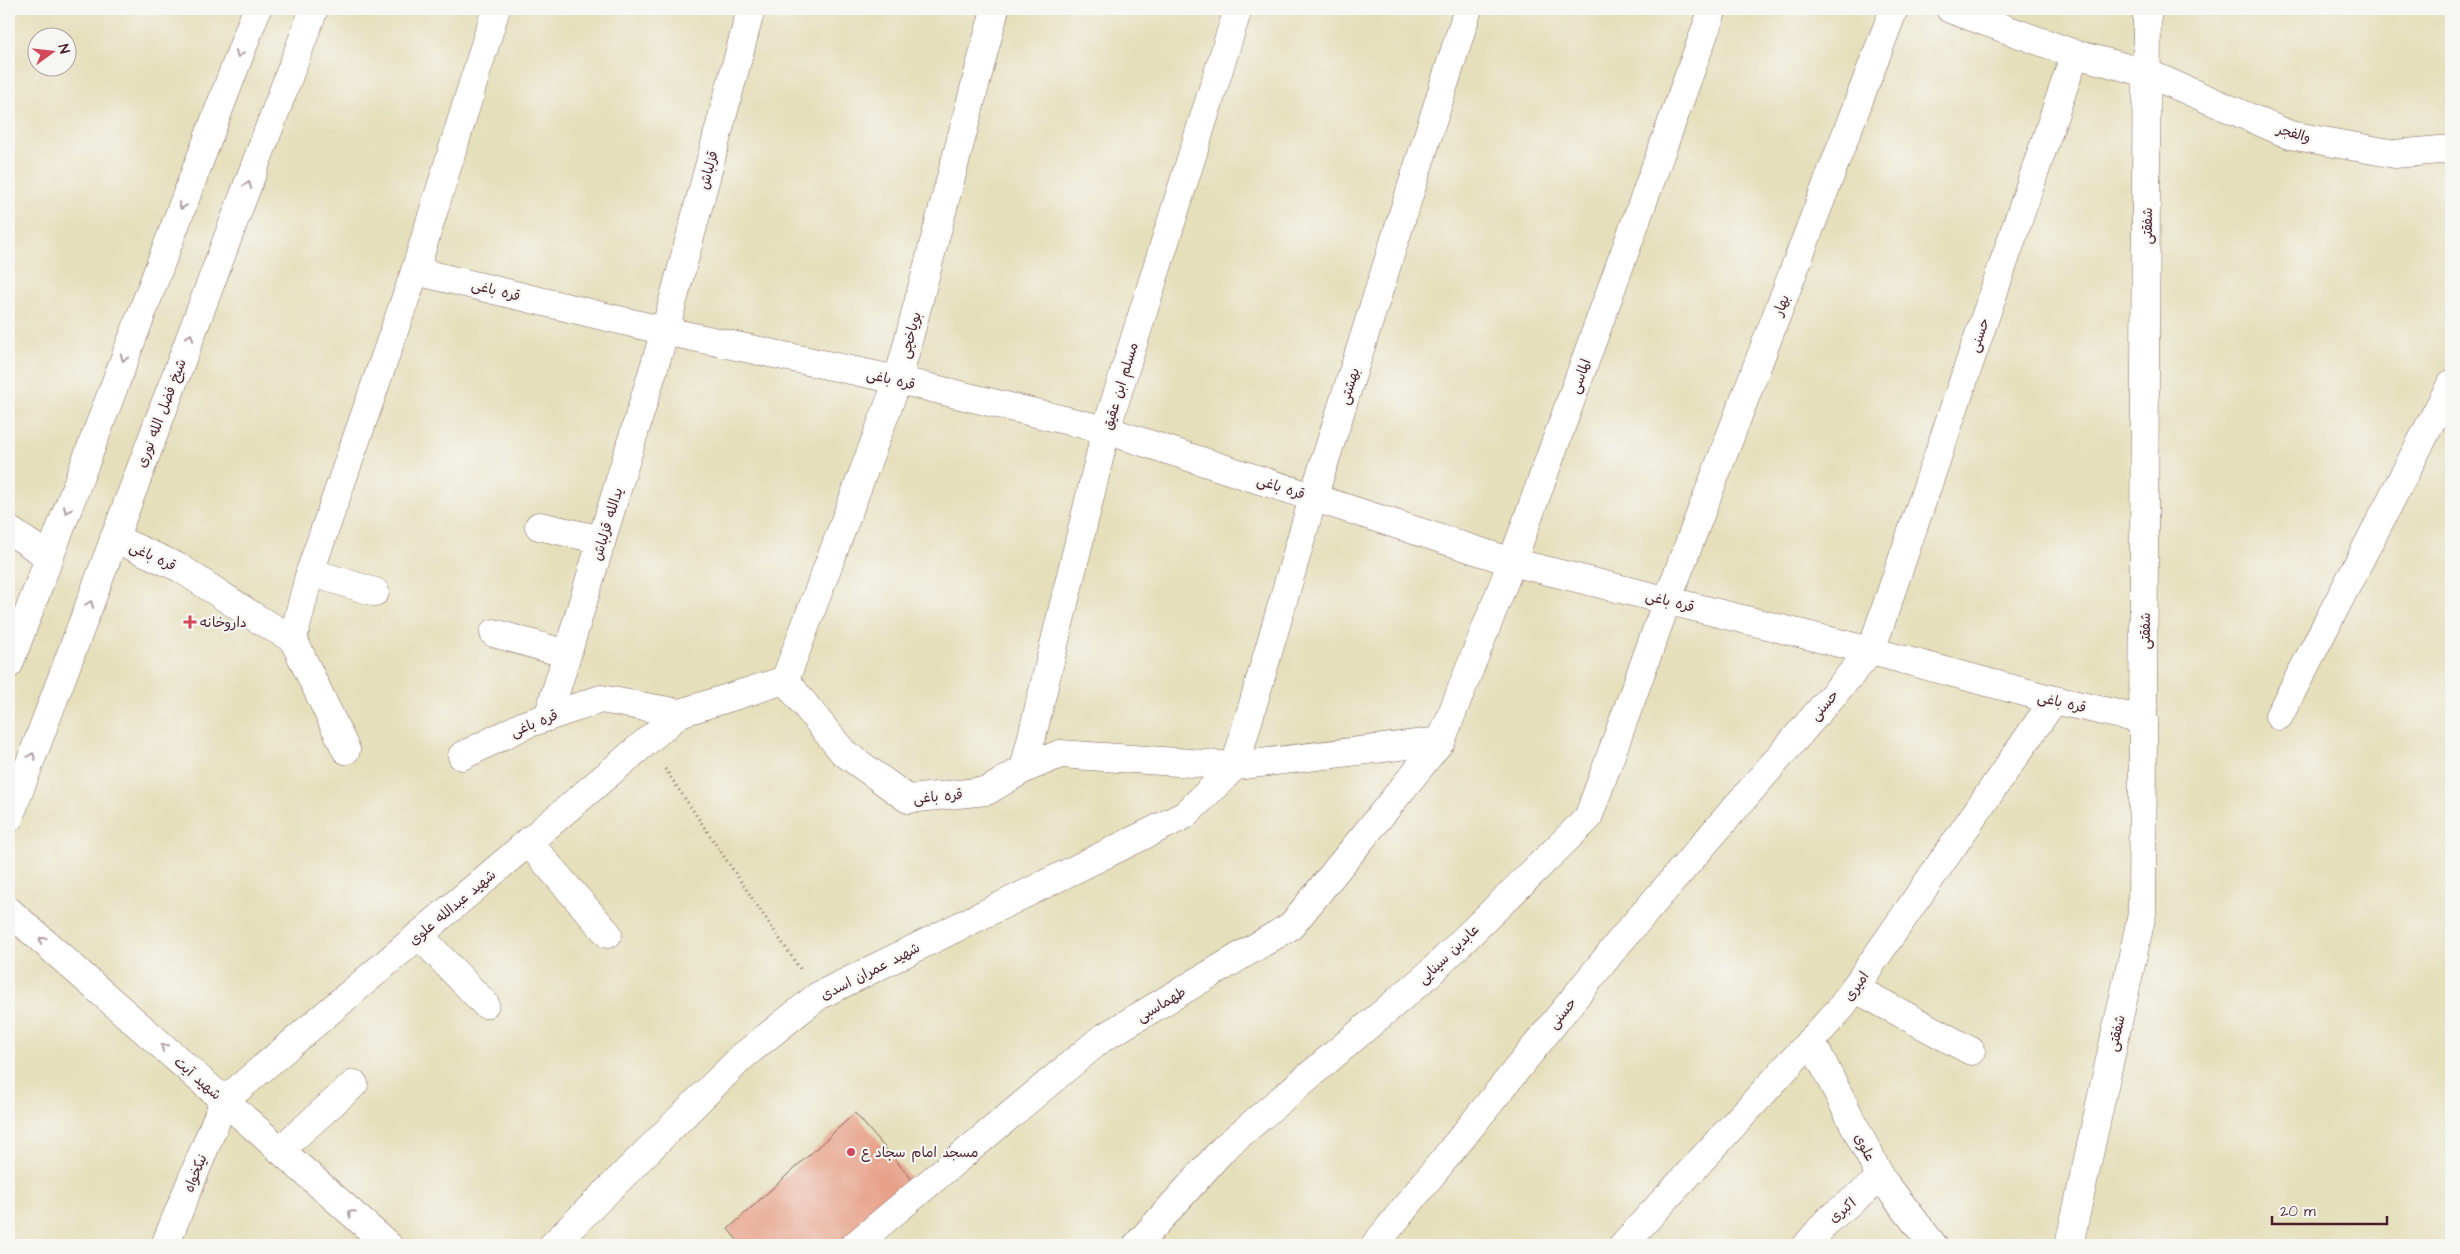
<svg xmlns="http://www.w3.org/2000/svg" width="2460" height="1254" viewBox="0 0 2460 1254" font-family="'Architects Daughter','Playpen Sans Arabic',sans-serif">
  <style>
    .building { fill: #e7a189 }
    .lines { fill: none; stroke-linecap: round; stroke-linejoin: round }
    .street-casing { stroke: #80625d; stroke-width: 29 }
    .secondary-casing { stroke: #80625d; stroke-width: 29 }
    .path { stroke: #80625d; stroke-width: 3; stroke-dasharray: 1 4; stroke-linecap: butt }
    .street { stroke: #fff; stroke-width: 28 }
    .secondary { stroke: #fff; stroke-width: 28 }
    .oneway { stroke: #ae9aa0 }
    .poi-dot { fill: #d1495b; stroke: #f6f6f2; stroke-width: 2 }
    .labels { text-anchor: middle; stroke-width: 4.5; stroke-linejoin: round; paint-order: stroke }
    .street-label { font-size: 14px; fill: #4a1f2b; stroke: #f6f6f2 }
    .poi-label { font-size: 14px; fill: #4a1f2b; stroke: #f6f6f2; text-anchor: start }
  </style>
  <rect width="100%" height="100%" fill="#f6f6f2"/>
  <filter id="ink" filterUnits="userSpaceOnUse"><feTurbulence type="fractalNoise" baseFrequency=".02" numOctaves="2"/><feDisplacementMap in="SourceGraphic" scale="10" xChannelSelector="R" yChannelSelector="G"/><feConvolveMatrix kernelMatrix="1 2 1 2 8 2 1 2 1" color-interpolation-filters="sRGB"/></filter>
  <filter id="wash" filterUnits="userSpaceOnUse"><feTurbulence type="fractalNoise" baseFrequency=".0096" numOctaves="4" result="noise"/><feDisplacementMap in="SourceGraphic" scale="20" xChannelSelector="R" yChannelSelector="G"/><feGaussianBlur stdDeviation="1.12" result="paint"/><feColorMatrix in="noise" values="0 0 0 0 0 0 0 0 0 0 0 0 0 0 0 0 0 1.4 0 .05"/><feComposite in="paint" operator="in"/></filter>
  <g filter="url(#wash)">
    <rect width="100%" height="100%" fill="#e5dfbb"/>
    <g id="blocks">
      <polygon class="building" points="855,1113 921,1190 854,1245 741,1245 728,1229"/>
    </g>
  </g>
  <g filter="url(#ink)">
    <use href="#blocks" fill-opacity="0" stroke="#80625d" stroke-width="1"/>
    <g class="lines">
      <g class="street-casing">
        <g id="street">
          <polyline points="1950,9 2075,54 2147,73"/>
          <polyline points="415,271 665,331 898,380 1106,430 1512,562 1871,651 2054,700 2144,720"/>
          <polyline points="539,526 602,540"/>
          <polyline points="9,530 49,557"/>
          <polyline points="114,538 180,568 256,618 293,639 346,750"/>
          <polyline points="310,572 375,592"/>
          <polyline points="494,633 567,654"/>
          <polyline points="293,639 310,572 415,271 496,9"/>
          <polyline points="785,680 843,752 908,799 987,791 1024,769 1060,754 1235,766 1441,741"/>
          <polyline points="785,680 898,380 995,9"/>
          <polyline points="2279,716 2451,384"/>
          <polyline points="548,717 665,331 751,9"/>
          <polyline points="462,756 524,725 601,699 680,713 785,680"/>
          <polyline points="1024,769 1106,430 1238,9"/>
          <polyline points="528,842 608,934"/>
          <polyline points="419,935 485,1004"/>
          <polyline points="1854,988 1971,1051"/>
          <polyline points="1811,1040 1881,1178 1933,1245"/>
          <polyline points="280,1150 354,1084"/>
          <polyline points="165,1245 224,1101 680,713"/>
          <polyline points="553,1245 743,1056 818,996 1185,815 1235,766 1313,498 1468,9"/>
          <polyline points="855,1245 1101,1039 1291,926 1441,741 1512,562 1713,9"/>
          <polyline points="1137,1245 1224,1148 1429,974 1588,818 1667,601 1894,9"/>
          <polyline points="1375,1245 1621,940 1871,651 2075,54"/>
          <polyline points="1623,1245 1840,1009 2054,700"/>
          <polyline points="1807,1245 1828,1220 1881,1178"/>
        </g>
      </g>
      <g class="secondary-casing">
        <g id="secondary">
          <polyline points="2147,73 2290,135 2395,154 2451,149"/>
          <polyline points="9,664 257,9"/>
          <polyline points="9,818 314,9"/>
          <polyline points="9,911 388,1245"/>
          <polyline points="2069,1245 2142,914 2147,9"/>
        </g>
      </g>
      <polyline class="path" points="665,769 800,969"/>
      <use href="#street" class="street"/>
      <use href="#secondary" class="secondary"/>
    </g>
    <defs><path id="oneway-chevron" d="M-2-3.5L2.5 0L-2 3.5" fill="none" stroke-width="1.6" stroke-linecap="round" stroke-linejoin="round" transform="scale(1.25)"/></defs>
    <g class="oneway">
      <use href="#oneway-chevron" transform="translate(239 54) rotate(111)"/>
      <use href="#oneway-chevron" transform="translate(248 185) rotate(-69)"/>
      <use href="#oneway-chevron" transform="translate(182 206) rotate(111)"/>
      <use href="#oneway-chevron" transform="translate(190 337) rotate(-69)"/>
      <use href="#oneway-chevron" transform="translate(124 358) rotate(111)"/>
      <use href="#oneway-chevron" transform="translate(67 510) rotate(111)"/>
      <use href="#oneway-chevron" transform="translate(90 604) rotate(-69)"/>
      <use href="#oneway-chevron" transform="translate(32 756) rotate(-69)"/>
      <use href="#oneway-chevron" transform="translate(42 940) rotate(-139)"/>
      <use href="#oneway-chevron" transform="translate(164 1047) rotate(-139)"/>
      <use href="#oneway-chevron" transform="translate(351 1213) rotate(-138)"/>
    </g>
  </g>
  <g class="poi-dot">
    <path d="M187.5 614.5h5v5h5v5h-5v5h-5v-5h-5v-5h5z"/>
    <circle cx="851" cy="1152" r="5"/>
  </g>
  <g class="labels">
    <g class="street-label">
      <text transform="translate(2294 133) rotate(16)" y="5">والفجر</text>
      <text transform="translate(708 170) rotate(-75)" y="5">قزلباش</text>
      <text transform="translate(2147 226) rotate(-90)" y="5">شفقتی</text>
      <text transform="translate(496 290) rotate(14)" y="5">قره باغی</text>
      <text transform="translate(1781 305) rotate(-69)" y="5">بهار</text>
      <text transform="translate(910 335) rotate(-75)" y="5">بویاخچی</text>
      <text transform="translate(1979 335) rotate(-71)" y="5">حسنی</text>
      <text transform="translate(1580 376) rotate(-70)" y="5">الماسی</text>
      <text transform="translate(891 379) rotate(13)" y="5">قره باغی</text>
      <text transform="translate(1120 386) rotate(-73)" y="5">مسلم ابن عقیق</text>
      <text transform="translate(1349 386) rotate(-72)" y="5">بهشتی</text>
      <text transform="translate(161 413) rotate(-69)" y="5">شیخ فضل الله نوری</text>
      <text transform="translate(1281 487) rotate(18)" y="5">قره باغی</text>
      <text transform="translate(607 524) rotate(-73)" y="5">یدالله قزلباش</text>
      <text transform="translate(153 556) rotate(25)" y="5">قره باغی</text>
      <text transform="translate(1670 601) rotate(14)" y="5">قره باغی</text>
      <text transform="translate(2145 631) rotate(-90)" y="5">شفقتی</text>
      <text transform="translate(2062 702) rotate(13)" y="5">قره باغی</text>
      <text transform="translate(1824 705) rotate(-49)" y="5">حسنی</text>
      <text transform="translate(534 723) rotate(-22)" y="5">قره باغی</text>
      <text transform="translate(938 796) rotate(-5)" y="5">قره باغی</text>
      <text transform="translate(452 907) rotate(-40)" y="5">شهید عبدالله علوی</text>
      <text transform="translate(1448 954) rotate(-44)" y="5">عابدین سینایی</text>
      <text transform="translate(870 971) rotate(-27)" y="5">شهید عمران اسدی</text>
      <text transform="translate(1856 986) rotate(-55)" y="5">امیری</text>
      <text transform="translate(1161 1004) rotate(-31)" y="5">طهماسبی</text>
      <text transform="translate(1562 1013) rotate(-51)" y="5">حسنی</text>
      <text transform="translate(2116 1033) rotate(-77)" y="5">شفقتی</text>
      <text transform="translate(198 1078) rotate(41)" y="5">شهید آیت</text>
      <text transform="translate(1865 1147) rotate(63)" y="5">علوی</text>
      <text transform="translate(195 1173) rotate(-68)" y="5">نیکخواه</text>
      <text transform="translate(1842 1210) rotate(-39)" y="5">اکبری</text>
    </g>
    <g class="poi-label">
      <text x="200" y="627">داروخانه</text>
      <text x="861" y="1157">مسجد امام سجاد ع</text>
    </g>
  </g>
  <rect width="2460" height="1254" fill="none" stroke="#f6f6f2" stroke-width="30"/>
  <g transform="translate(52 52) rotate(75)"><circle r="24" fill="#f6f6f2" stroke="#b1a0a2"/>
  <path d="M0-4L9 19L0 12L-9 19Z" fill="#d1495b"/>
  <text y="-8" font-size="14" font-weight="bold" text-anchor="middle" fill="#4a1f2b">N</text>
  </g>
  <path d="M2272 1216v8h115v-8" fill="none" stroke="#4a1f2b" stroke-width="2.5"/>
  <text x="2280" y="1216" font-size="15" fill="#4a1f2b" stroke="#f6f6f2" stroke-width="4" paint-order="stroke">20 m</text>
</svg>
